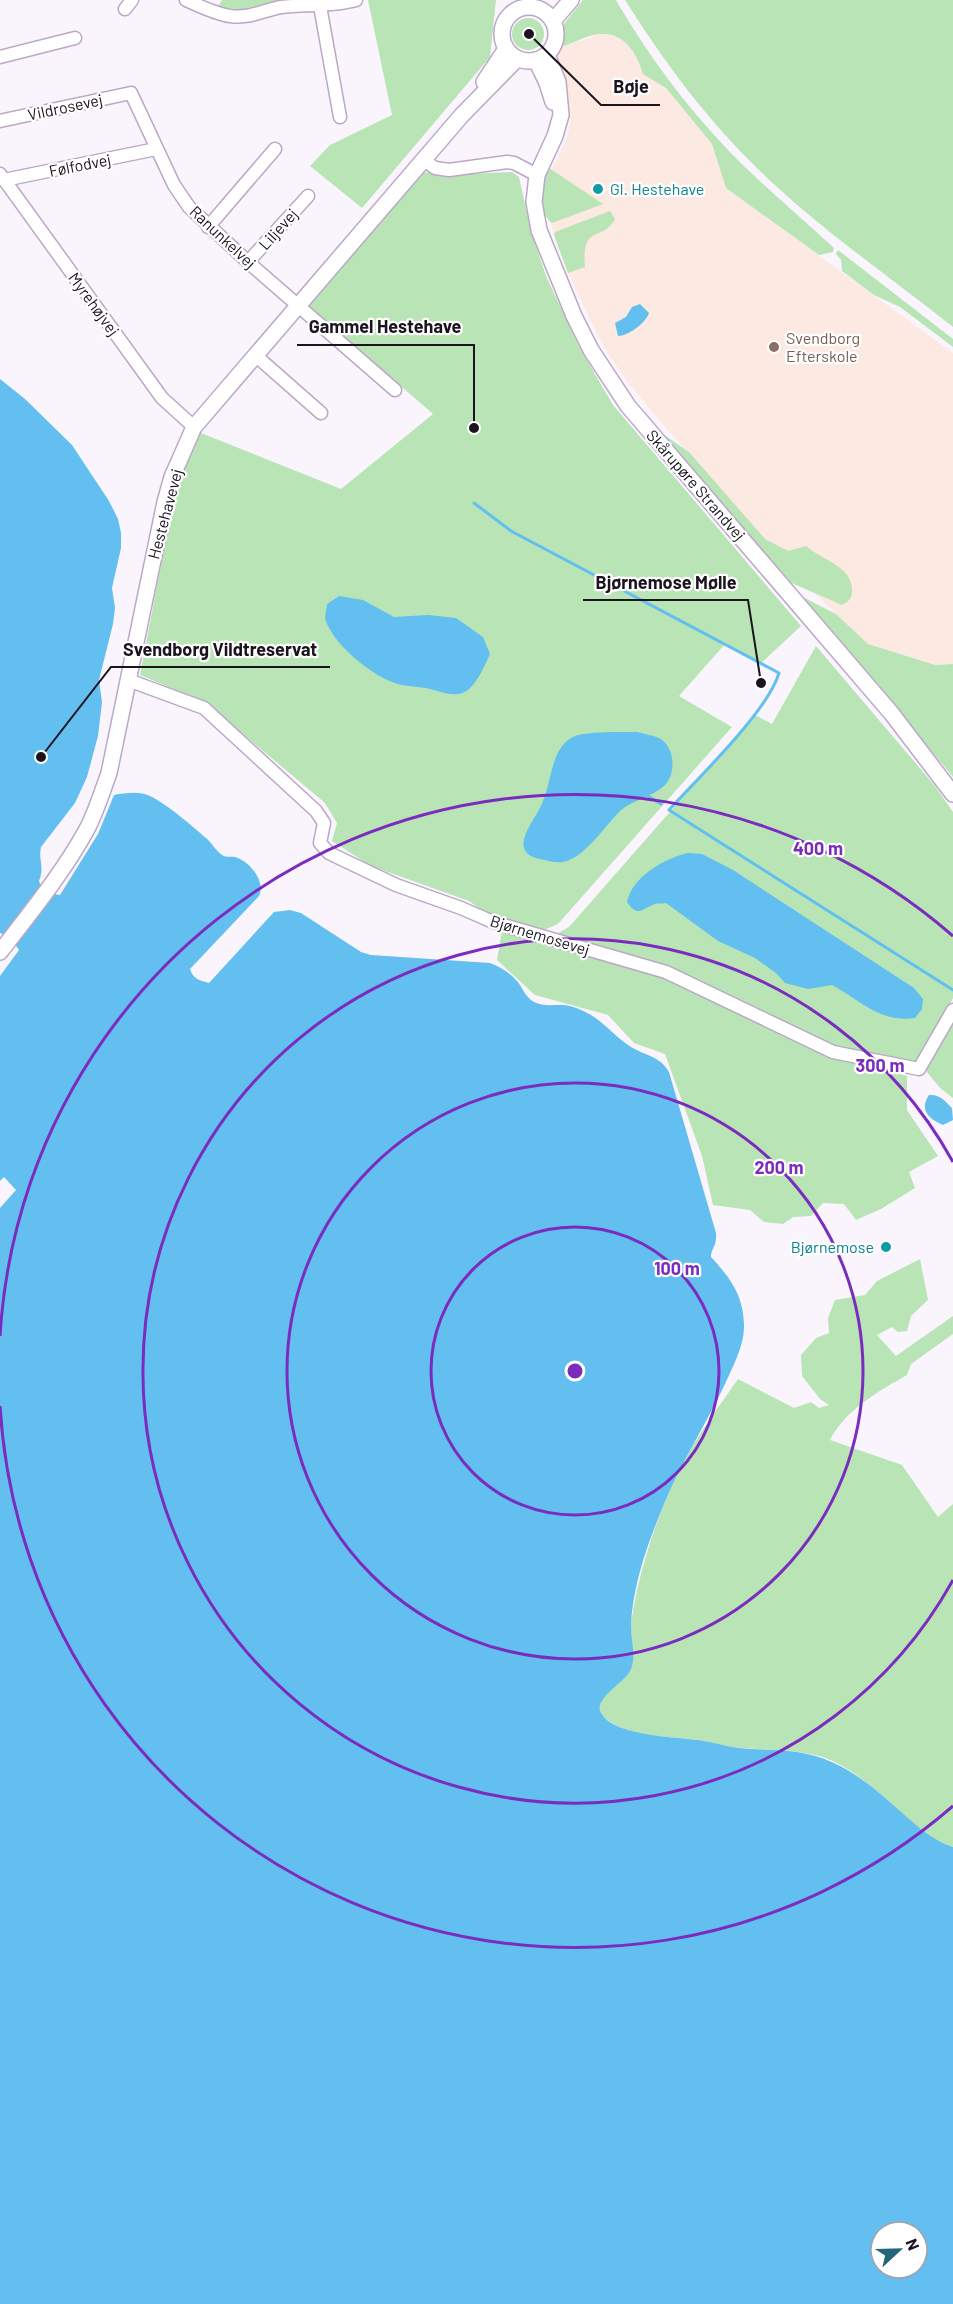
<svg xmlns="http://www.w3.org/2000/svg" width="953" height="2304" viewBox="0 0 953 2304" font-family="Barlow,sans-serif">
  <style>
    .education { fill: #fce9e1 }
    .green { fill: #b9e4b6 }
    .water { fill: #62bfef; fill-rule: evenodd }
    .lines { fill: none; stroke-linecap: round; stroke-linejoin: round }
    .stream { stroke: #62bfef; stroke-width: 3 }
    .minor-casing { stroke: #bba8c7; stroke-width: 15 }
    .tertiary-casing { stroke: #bba8c7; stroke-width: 18 }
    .minor { stroke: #fff; stroke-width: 12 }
    .tertiary { stroke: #fff; stroke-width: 15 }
    .ring { fill: none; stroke: #7b2cbf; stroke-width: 3 }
    .culture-dot { fill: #0f9aa8; stroke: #fff; stroke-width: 2 }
    .education-dot { fill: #8d6e63; stroke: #fff; stroke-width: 2 }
    .labels { text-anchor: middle; stroke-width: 4.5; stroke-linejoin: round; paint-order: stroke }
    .street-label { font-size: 16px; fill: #1b141f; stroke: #fff }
    .culture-label { font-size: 16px; fill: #0d838f; stroke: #fff; text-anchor: start }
    .education-label { font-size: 16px; fill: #785e54; stroke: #fff; text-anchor: start }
    .centre { fill: #7b2cbf; stroke: #fff; stroke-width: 3 }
    .ring-label { font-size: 18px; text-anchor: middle; font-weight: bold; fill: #7b2cbf; stroke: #fff; stroke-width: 4.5; stroke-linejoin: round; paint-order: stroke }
    .leader { fill: none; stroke: #1b141f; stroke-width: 2 }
    .callout-dot { fill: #1b141f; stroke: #fff; stroke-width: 2 }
    .callout-label { font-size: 18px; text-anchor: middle; font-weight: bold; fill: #1b141f; stroke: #fff; stroke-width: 4.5; stroke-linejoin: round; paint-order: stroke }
  </style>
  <rect width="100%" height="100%" fill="#faf5fc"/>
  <polygon class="education" points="602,33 616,36 629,45 637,54 643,74 666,88 712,144 726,188 953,353 953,664 935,665 868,644 794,574 654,414 623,376 600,341 568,273 554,235 544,196 549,173 566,141 571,120 566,91 556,57 560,44 565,46"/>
  <g class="green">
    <polygon points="222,0 322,0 254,11 218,7"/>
    <polygon points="368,0 496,0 490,57 362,208 310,166 330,145 392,115"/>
    <path d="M583,0H616C647,54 686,106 729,151C762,185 799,216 834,248L833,252L819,255L726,188L712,144L666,88L643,74C638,55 625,32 601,34C589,34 576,42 564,46L560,44L564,24Z"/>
    <path d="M625,0H953V327C889,276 820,229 761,172C708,121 664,62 625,0Z"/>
    <circle cx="528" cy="34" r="16"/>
    <path d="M549,168L603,204L552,223C535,210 542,185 549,168Z"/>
    <polygon points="423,172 448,175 512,172 519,177 531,231 546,276 578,345 613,405 801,626 760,664 726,643 679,696 732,727 558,924 539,932 493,918 469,901 371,866 332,841 337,823 325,803 205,702 140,675 166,538 180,475 201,433 341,489 433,414 308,305"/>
    <path d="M610,211L615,219C602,243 581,223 585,267L568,273L554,235L555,232Z"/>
    <polygon points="838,250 953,339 953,347 900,307 874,295 842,271 841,260 836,254"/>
    <path d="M660,432L689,452L765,539L788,551L806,546C821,560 853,566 852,591C852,599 848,602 842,605L787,581Z"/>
    <polygon points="803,597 836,614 868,644 935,665 953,664 953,777"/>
    <polygon points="816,646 935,786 953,812 953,998 918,1065 835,1048 668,969 555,935 569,927 755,715 772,724"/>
    <polygon points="502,930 664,977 832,1055 907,1076 907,1110 938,1156 909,1172 915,1188 881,1209 856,1220 844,1204 823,1203 811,1216 793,1217 783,1224 764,1222 750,1210 713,1205 702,1156 665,1054 634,1043 608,1015 535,995 497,960"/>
    <polygon points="953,1022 953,1098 940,1088 926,1071"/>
    <path d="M920,1259L928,1300L911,1316L907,1331L898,1332L892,1327L877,1335L896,1356L953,1316V1334L911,1364L907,1375C879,1391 845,1410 830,1440L902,1465L938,1517L953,1504V1847C903,1831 874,1772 819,1756C794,1749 768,1750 742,1748C727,1747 713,1742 698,1740C667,1736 632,1738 606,1719C584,1703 624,1684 630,1670C637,1655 630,1641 631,1626C632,1614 635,1601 637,1590C648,1544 663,1500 686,1458C701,1430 720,1405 738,1379L794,1408L811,1402L819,1408L829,1405L820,1399L802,1376L801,1355L816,1338L829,1333L828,1318L835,1300L865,1295L877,1281Z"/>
  </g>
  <g class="water">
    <path d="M640,304L649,313C646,323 628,336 618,336L615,323L626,317L632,307Z"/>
    <path d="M0,379L25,399L72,445L109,501L118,519L121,533V548L112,588L115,608L113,624L99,680L102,702L98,736L87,777L75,803L41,847C38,861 45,866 39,881C42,891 50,894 60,895L98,834L114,795C125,793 140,791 150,796C168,805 191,825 206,838C212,843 216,851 222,855C227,858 230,856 235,857C250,861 266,882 259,896L190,969C193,979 199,980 209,983L274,912L290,910L301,913L361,952L371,955L490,963C500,967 509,972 517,981C523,988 525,997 534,1002C545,1008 558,1003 570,1006C601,1015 608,1032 631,1047C646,1056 660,1056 669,1072L716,1233C717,1247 711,1248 711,1257C730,1278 743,1294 744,1324C745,1344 733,1366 725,1384C705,1426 679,1466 662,1509C647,1545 632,1588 631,1627C631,1642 637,1657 630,1671C624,1683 593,1699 601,1713C614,1736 675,1737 698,1740C712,1742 725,1746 739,1748C758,1750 778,1749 797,1752C840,1758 870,1784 901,1812C916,1825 933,1841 953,1847V2304H0V1208L16,1190L4,1177L0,1181V976L19,950L10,937L0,933ZM881,2232H917V2268H881Z"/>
    <path d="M339,596L363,600L394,617L428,615L456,618L483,637L490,654C485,665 478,681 469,689C458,699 442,692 430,689C419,686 408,687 398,684C374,678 331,643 325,618C325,614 327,608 327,604Z"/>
    <path d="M637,732C644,734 652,735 659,738C675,746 677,774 664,786C652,797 632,800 620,811C606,825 586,855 567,861C558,864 550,861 540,859C504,852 537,819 543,801C552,780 551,748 573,737C584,731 623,732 637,732Z"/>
    <path d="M688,853L702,854L733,870L914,988L923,999L922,1009L915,1018C880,1023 860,1000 832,985L808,989L785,983L776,973L755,958L718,941L666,903C662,904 658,903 655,904C641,909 638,918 627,902C632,877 665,858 688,853Z"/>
    <path d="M929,1095C940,1094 945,1101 952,1108L953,1120L943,1125C929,1119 919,1110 929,1095Z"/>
  </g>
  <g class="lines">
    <g class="stream">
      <path d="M474,503L511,531L779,673C768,711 698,778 669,810L953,990"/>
      <polyline points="648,796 661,804"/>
    </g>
    <g class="minor-casing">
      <g id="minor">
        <path d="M186,0C200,6 215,14 230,16C249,19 264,10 281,7C306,4 331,7 356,0"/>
        <polyline points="320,6 340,117"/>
        <polyline points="125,9 132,0"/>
        <polyline points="0,57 75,38"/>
        <polyline points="0,121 131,93 174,185 189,207 248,262 395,390"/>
        <polyline points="424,160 435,168 449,170 507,162 514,163 537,175"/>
        <polyline points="0,174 162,398 194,427"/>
        <polyline points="4,180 156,149"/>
        <polyline points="208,227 275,149"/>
        <polyline points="248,262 308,196"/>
        <polyline points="255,355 321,413"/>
        <polyline points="128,680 204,708 316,811 324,823 320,843 329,853 396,885 461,908 493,922 666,972 833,1052 919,1069 953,1010"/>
      </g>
    </g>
    <g class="tertiary-casing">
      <g id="tertiary">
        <circle cx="529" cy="34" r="27"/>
        <polyline points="553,21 571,0"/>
        <polyline points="547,55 558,82 561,115 555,136 537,175 534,202 539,230 574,316 591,350 628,406 892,714 953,794"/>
        <polyline points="536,60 547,83 553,102"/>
        <polyline points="484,82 506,49"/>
        <path d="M0,952C30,913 63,873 87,829C96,812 102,792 109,773L165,502L172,477L194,427L462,115L517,59"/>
      </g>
    </g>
    <use href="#minor" class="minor"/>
    <use href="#tertiary" class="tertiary"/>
  </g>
  <g class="ring">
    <circle cx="575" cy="1371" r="144"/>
    <circle cx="575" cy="1371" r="288"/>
    <path d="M953 1580A432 432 0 1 1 953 1162"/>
    <path d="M953 1806A576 576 0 0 1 0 1406M0 1336A576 576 0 0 1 953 936"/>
  </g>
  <g class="culture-dot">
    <circle cx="598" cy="189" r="6"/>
    <circle cx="886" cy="1247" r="6"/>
  </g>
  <circle class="education-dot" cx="774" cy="347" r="6"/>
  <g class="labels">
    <g class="street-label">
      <text transform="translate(65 107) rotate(-12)" y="6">Vildrosevej</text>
      <text transform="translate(80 165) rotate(-11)" y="6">Følfodvej</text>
      <text transform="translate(278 229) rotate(-48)" y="6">Liljevej</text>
      <text transform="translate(223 237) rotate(43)" y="6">Ranunkelvej</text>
      <text transform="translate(94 304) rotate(54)" y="6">Myrehøjvej</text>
      <text transform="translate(696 485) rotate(49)" y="6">Skårupøre Strandvej</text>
      <text transform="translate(165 514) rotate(-75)" y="6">Hestehavevej</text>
      <text transform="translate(540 935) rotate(17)" y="6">Bjørnemosevej</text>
    </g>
    <g class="culture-label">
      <text x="610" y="195">Gl. Hestehave</text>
      <text x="874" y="1253" text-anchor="end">Bjørnemose</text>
    </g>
    <g class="education-label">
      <text x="786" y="344">Svendborg<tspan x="786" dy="18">Efterskole</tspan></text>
    </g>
  </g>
  <circle cx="575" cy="1371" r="9" class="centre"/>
  <g class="ring-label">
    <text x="818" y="855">400 m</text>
    <text x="880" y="1072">300 m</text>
    <text x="779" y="1174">200 m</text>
    <text x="677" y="1275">100 m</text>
  </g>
  <path class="leader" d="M529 34L601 105H660M474 428L474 345H297M761 683L748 600H583M41 757L111 667H330"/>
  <g class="callout-dot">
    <circle cx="529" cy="34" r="6"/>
    <circle cx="474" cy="428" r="6"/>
    <circle cx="761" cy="683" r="6"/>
    <circle cx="41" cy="757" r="6"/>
  </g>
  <g class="callout-label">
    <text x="631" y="93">Bøje</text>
    <text x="385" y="333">Gammel Hestehave</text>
    <text x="666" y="589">Bjørnemose Mølle</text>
    <text x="220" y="656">Svendborg Vildtreservat</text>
  </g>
  <g transform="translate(899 2250) rotate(68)"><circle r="28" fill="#ffffff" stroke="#a4a1a5" stroke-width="1.5"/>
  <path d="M0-4.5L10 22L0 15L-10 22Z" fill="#236778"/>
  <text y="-9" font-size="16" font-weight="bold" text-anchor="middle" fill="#1b141f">N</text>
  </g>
</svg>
